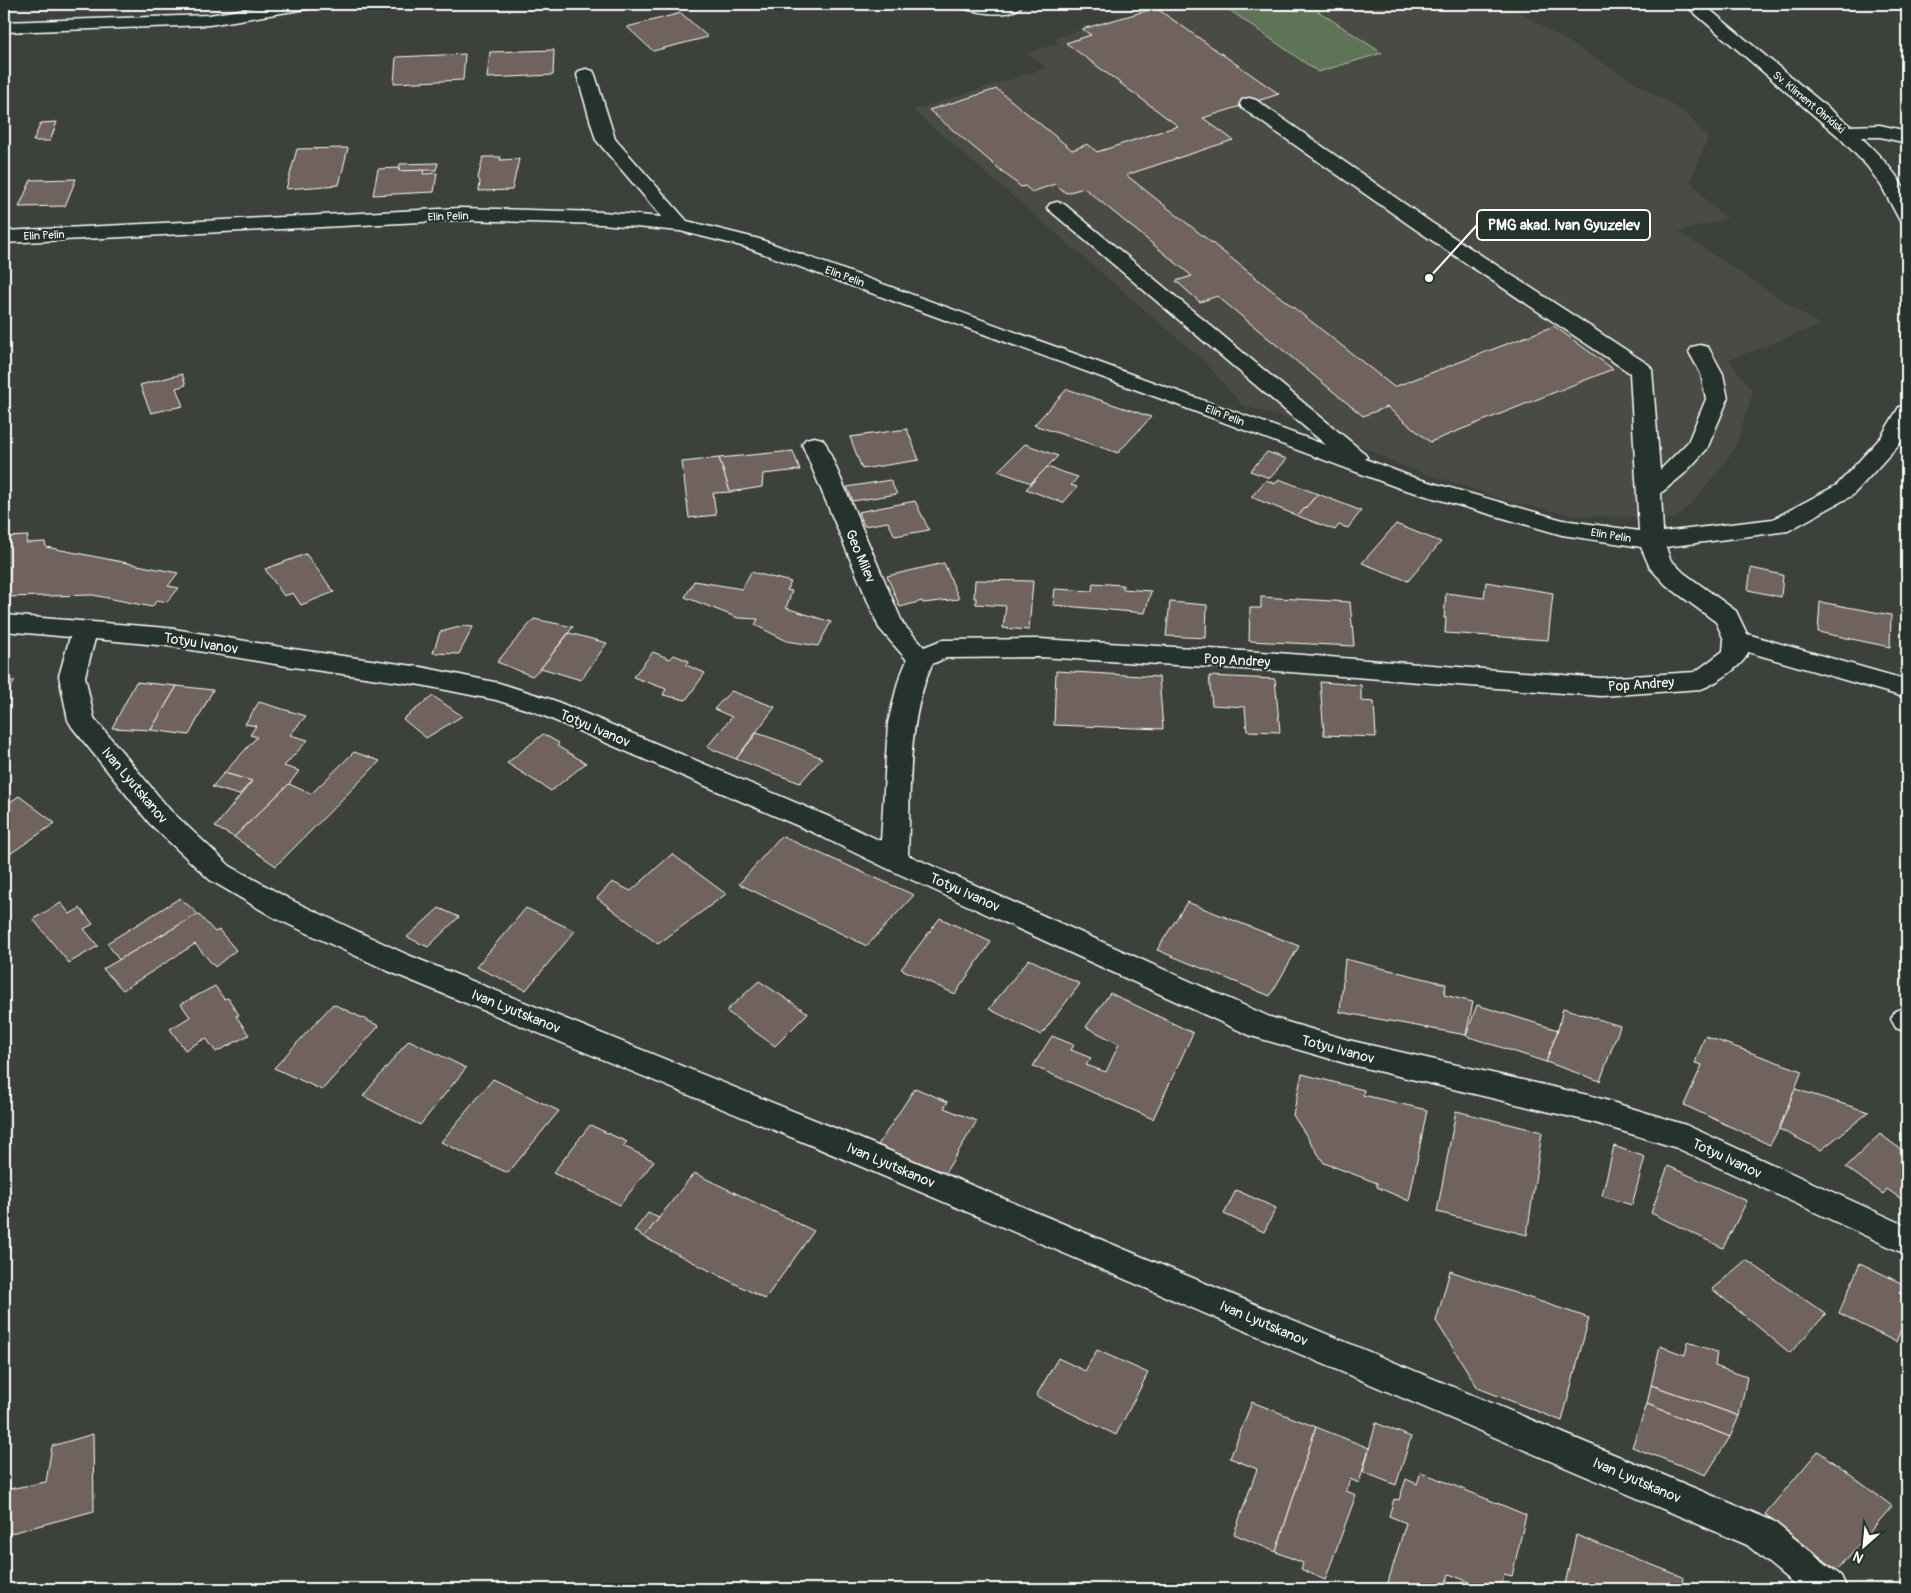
<svg xmlns="http://www.w3.org/2000/svg" width="1911" height="1593" viewBox="0 0 1911 1593" font-family="Pangolin,sans-serif">
  <style>
    .built { fill: #4b4b45 }
    .green { fill: #5e7356; stroke: #aeb9aa }
    .building { fill: #6f625c; stroke: #fff }
    .lines { fill: none; stroke-linecap: round; stroke-linejoin: round }
    .minor-casing { stroke: #fff; stroke-width: 3 }
    .minor { fill: #26332d; fill-rule: evenodd }
    .labels { text-anchor: middle; stroke-width: 4.5; stroke-linejoin: round; paint-order: stroke }
    .far-street-label { font-size: 11px; fill: #fff; stroke: #26332d }
    .street-label { font-size: 14px; fill: #fff; stroke: #26332d }
    .leader { fill: none; stroke: #fff; stroke-width: 2 }
    .callout-dot { fill: #fff; stroke: #26332d; stroke-width: 2 }
    .callout { fill: #26332d; stroke: #fff; stroke-width: 2 }
    .callout-label { font-size: 15px; text-anchor: middle; font-weight: bold; fill: #fff }
  </style>
  <rect width="100%" height="100%" fill="#3c413b"/>
  <filter id="ink" filterUnits="userSpaceOnUse"><feTurbulence type="fractalNoise" baseFrequency=".02" numOctaves="2"/><feDisplacementMap in="SourceGraphic" scale="10" xChannelSelector="R" yChannelSelector="G"/><feConvolveMatrix kernelMatrix="1 2 1 2 8 2 1 2 1" color-interpolation-filters="sRGB"/></filter>
  <g filter="url(#ink)">
    <polygon class="built" points="1171,4 1506,4 1687,114 1708,138 1691,181 1711,206 1728,218 1679,232 1820,325 1729,360 1753,392 1734,450 1696,499 1675,519 1651,517 1576,516 1511,502 1397,464 1338,434 1242,405 1203,360 913,110 1046,68 1027,53 1059,43 1053,38"/>
    <polygon class="green" points="1221,4 1307,4 1382,53 1318,72"/>
    <g class="building">
      <polygon points="1156,8 1279,94 1203,118 1233,140 1126,175 1394,387 1554,326 1613,369 1430,442 1387,407 1363,416 1217,296 1200,302 1176,281 1192,276 1084,188 1066,193 1055,184 1032,192 1025,186 1021,187 929,110 997,89 1072,150 1088,144 1097,152 1178,126 1066,43 1091,35 1082,29"/>
      <polygon points="681,13 708,37 653,51 627,27"/>
      <polygon points="554,50 553,75 487,78 490,52"/>
      <polygon points="465,54 463,80 394,83 396,57"/>
      <polygon points="57,122 50,141 33,141 41,123"/>
      <polygon points="348,148 339,185 286,189 297,149"/>
      <polygon points="483,157 501,157 500,160 519,159 512,190 479,191 480,182 478,178"/>
      <polygon points="438,163 436,170 399,171 400,164"/>
      <polygon points="399,168 399,171 424,170 423,174 437,173 434,192 373,195 378,169"/>
      <polygon points="76,179 65,206 19,207 31,180"/>
      <polygon points="182,374 186,385 176,388 183,406 151,413 140,385"/>
      <polygon points="1067,389 1151,417 1118,453 1034,425"/>
      <polygon points="907,429 919,460 862,469 850,437"/>
      <polygon points="1025,444 1058,456 1031,483 998,471"/>
      <polygon points="793,451 800,470 763,474 762,487 730,492 719,458"/>
      <polygon points="1267,452 1287,459 1270,478 1250,471"/>
      <polygon points="719,458 730,492 713,493 716,515 689,518 682,462"/>
      <polygon points="1047,467 1078,477 1071,485 1077,487 1063,503 1026,489"/>
      <polygon points="1279,479 1315,493 1318,494 1298,516 1251,497 1266,480 1275,484"/>
      <polygon points="890,480 897,494 853,501 847,487"/>
      <polygon points="1318,494 1354,508 1361,511 1348,528 1339,525 1335,530 1298,516"/>
      <polygon points="915,501 929,530 895,536 888,522 864,526 858,512"/>
      <polygon points="1396,524 1441,542 1408,581 1362,563"/>
      <polygon points="28,536 26,543 45,542 46,547 178,573 168,586 179,588 167,602 157,600 152,607 93,595 4,597 4,537"/>
      <polygon points="306,554 334,592 301,605 293,593 284,596 265,569"/>
      <polygon points="944,563 959,599 923,603 922,601 900,607 887,576"/>
      <polygon points="1751,568 1783,575 1781,597 1748,590"/>
      <polygon points="751,572 791,582 787,590 792,591 786,608 831,622 818,646 787,641 755,625 758,619 738,618 685,597 694,581 742,589"/>
      <polygon points="975,580 1033,581 1029,630 1003,628 1006,606 976,604 976,598 974,598"/>
      <polygon points="1486,582 1553,593 1548,640 1445,633 1446,618 1444,618 1446,593 1484,598"/>
      <polygon points="1093,583 1123,585 1123,589 1151,591 1145,613 1053,605 1055,589 1092,591"/>
      <polygon points="1261,597 1350,602 1354,646 1249,641 1250,608 1261,608"/>
      <polygon points="1170,602 1207,605 1206,638 1166,636"/>
      <polygon points="1820,602 1891,615 1890,647 1818,632"/>
      <polygon points="534,619 573,627 541,668 532,676 497,662"/>
      <polygon points="464,626 473,627 459,654 433,653 440,632"/>
      <polygon points="569,633 607,643 581,680 541,668"/>
      <polygon points="653,652 670,659 674,655 689,661 686,665 705,673 686,700 663,695 666,689 633,677"/>
      <polygon points="1056,671 1159,677 1163,729 1054,725"/>
      <polygon points="1209,676 1275,679 1280,732 1247,731 1245,707 1212,705"/>
      <polygon points="4,680 15,681 4,697"/>
      <polygon points="136,682 177,686 151,730 112,728"/>
      <polygon points="1320,682 1361,685 1361,701 1374,702 1376,737 1324,735"/>
      <polygon points="177,686 213,690 189,735 151,730"/>
      <polygon points="731,691 775,707 736,759 707,747 732,717 714,709"/>
      <polygon points="433,696 462,716 426,738 403,719"/>
      <polygon points="259,702 306,716 290,735 308,740 284,766 299,771 289,784 234,837 215,827 252,781 224,773 257,737 250,735 256,726 245,724"/>
      <polygon points="757,733 783,742 822,758 800,783 736,759"/>
      <polygon points="543,734 559,743 557,746 586,763 551,791 507,763"/>
      <polygon points="354,752 380,761 276,866 234,837 289,784 311,794"/>
      <polygon points="224,773 252,781 239,795 212,787"/>
      <polygon points="19,796 55,823 4,858 4,806"/>
      <polygon points="781,836 914,895 867,946 739,884"/>
      <polygon points="672,854 726,894 658,944 597,898 612,882 631,891"/>
      <polygon points="180,898 198,914 119,960 107,943"/>
      <polygon points="1187,902 1299,946 1270,996 1157,950"/>
      <polygon points="61,903 70,914 80,908 93,924 84,929 98,946 69,963 33,919"/>
      <polygon points="439,908 459,917 428,947 407,937"/>
      <polygon points="526,908 575,931 526,990 476,967"/>
      <polygon points="198,914 215,932 219,930 236,950 215,967 195,944 123,990 103,969"/>
      <polygon points="940,918 991,942 955,994 901,969"/>
      <polygon points="1029,959 1080,984 1041,1035 989,1009"/>
      <polygon points="1345,959 1446,984 1444,995 1473,1002 1466,1035 1340,1012"/>
      <polygon points="759,981 808,1013 775,1046 726,1011"/>
      <polygon points="215,986 224,999 228,998 239,1015 236,1016 249,1035 216,1052 206,1038 185,1050 170,1029 190,1017 181,1004"/>
      <polygon points="1110,993 1193,1033 1153,1119 1033,1066 1052,1036 1074,1045 1071,1050 1091,1058 1086,1065 1106,1072 1119,1044 1086,1027"/>
      <polygon points="333,1004 379,1026 322,1090 274,1068"/>
      <polygon points="1477,1005 1558,1030 1546,1062 1466,1036"/>
      <polygon points="1563,1008 1620,1026 1600,1081 1546,1062 1558,1030"/>
      <polygon points="1705,1036 1802,1071 1779,1129 1770,1145 1684,1105 1702,1065 1695,1063"/>
      <polygon points="409,1040 466,1068 420,1125 363,1096"/>
      <polygon points="1302,1074 1364,1090 1363,1095 1427,1110 1409,1201 1377,1187 1377,1183 1324,1163 1293,1115"/>
      <polygon points="493,1079 559,1111 508,1173 441,1142"/>
      <polygon points="915,1088 948,1102 944,1108 977,1121 942,1178 876,1148"/>
      <polygon points="1795,1089 1869,1112 1821,1150 1779,1129"/>
      <polygon points="1456,1111 1542,1132 1527,1235 1437,1212"/>
      <polygon points="590,1125 627,1142 623,1146 654,1161 620,1205 553,1173"/>
      <polygon points="1880,1134 1907,1154 1907,1193 1901,1199 1887,1189 1883,1194 1846,1167"/>
      <polygon points="1614,1146 1645,1157 1632,1205 1602,1196"/>
      <polygon points="1668,1166 1747,1201 1723,1248 1651,1213"/>
      <polygon points="694,1173 814,1231 765,1299 644,1237"/>
      <polygon points="1236,1190 1276,1208 1264,1232 1224,1214"/>
      <polygon points="648,1213 659,1218 644,1237 634,1231"/>
      <polygon points="1746,1260 1826,1314 1790,1353 1712,1289"/>
      <polygon points="1860,1263 1907,1286 1907,1314 1896,1342 1839,1313"/>
      <polygon points="1450,1271 1589,1318 1562,1421 1478,1388 1436,1321"/>
      <polygon points="1688,1342 1717,1352 1715,1366 1747,1377 1739,1416 1651,1385 1660,1346 1685,1355"/>
      <polygon points="1097,1350 1148,1373 1116,1435 1036,1396 1058,1358 1085,1371"/>
      <polygon points="1651,1385 1739,1416 1730,1437 1647,1404"/>
      <polygon points="1252,1402 1316,1427 1276,1552 1234,1534 1257,1469 1230,1458"/>
      <polygon points="1647,1404 1730,1437 1706,1475 1632,1447"/>
      <polygon points="1376,1423 1411,1437 1396,1485 1363,1472"/>
      <polygon points="1316,1427 1369,1448 1359,1483 1350,1479 1346,1491 1356,1495 1325,1580 1301,1569 1303,1563 1276,1552"/>
      <polygon points="93,1434 94,1511 4,1535 4,1490 46,1482 52,1446"/>
      <polygon points="1818,1451 1892,1506 1837,1570 1765,1514"/>
      <polygon points="1421,1472 1526,1515 1512,1576 1504,1574 1501,1589 1487,1589 1449,1574 1444,1589 1386,1589 1406,1523 1389,1516 1394,1499 1399,1500 1406,1479 1417,1484"/>
      <polygon points="1576,1535 1683,1577 1681,1589 1564,1589"/>
    </g>
    <g class="lines">
      <g class="minor-casing">
        <g id="minor">
          <polygon points="275,4 315,4 312,8 306,9 209,25 4,32 4,22 209,15"/>
          <path d="M958,4H1023C1012,20 977,12 961,8Z"/>
          <path d="M1684,4H1703L1850,126L1880,125L1907,131V143L1880,137H1861C1876,152 1900,175 1907,196C1909,204 1907,215 1907,223L1900,221L1882,187L1867,166L1838,136Z"/>
          <path d="M586,69L593,71L595,75L615,139L687,221L759,239L1326,445L1047,208L1050,204L1057,202L1064,204L1363,452L1367,457L1365,459L1415,478L1563,520L1639,531L1630,373L1418,231L1242,108L1240,104L1242,100L1249,98L1256,100L1432,223L1649,365L1652,370L1660,470L1688,442L1706,399L1701,374L1689,352L1692,347L1700,345L1708,347L1723,374L1728,399L1707,449L1684,474L1661,493L1663,532L1773,519L1837,485L1881,437L1899,407L1907,405V431L1902,441L1853,495L1788,531L1666,547L1670,559L1684,573L1736,611L1747,634L1907,680V698L1748,652C1745,665 1714,685 1701,689L1601,696L1277,671L1040,657L946,658L932,664C906,723 911,791 908,855L1270,1017L1348,1040L1592,1096L1686,1125L1907,1226V1255L1677,1148L1592,1122L1348,1064L1251,1036L884,867L812,832L535,712L496,700L421,685L293,667L168,646L95,639L85,676L94,718L170,810L230,866L293,901L408,955L842,1131L1773,1521L1841,1576L1847,1589H1800L1747,1545L820,1149L388,971L273,917L210,880L150,824L72,727L68,720L59,676L70,637L4,631V615L168,628L293,649L421,667L499,683L553,700L832,818L881,841L888,723L898,682L907,660L879,628L802,444L806,439L814,437L822,439L826,444L903,624L924,647L942,640L1040,639L1277,653L1601,678L1695,672L1723,651L1724,640L1716,622L1666,585L1650,568L1641,547L1562,535L1399,488L1167,401L745,247L680,231L602,224L460,220L4,243V231L460,208L602,212L662,217L596,140L577,75L579,71Z"/>
          <polygon points="1906,1007 1907,1007 1907,1032 1896,1028 1891,1019 1895,1011"/>
        </g>
      </g>
      <use href="#minor" class="minor"/>
    </g>
  </g>
  <g class="labels">
    <g class="far-street-label">
      <text transform="translate(1809 102) rotate(40)" y="4">Sv. Kliment Ohridski</text>
      <text transform="translate(448 216) rotate(-2)" y="4">Elin Pelin</text>
      <text transform="translate(44 235) rotate(-3)" y="4">Elin Pelin</text>
      <text transform="translate(845 276) rotate(20)" y="4">Elin Pelin</text>
      <text transform="translate(1225 415) rotate(21)" y="4">Elin Pelin</text>
      <text transform="translate(1611 535) rotate(9)" y="4">Elin Pelin</text>
    </g>
    <g class="street-label">
      <text transform="translate(861 556) rotate(67)" y="5">Geo Milev</text>
      <text transform="translate(201 643) rotate(9)" y="5">Totyu Ivanov</text>
      <text transform="translate(1237 660) rotate(3)" y="5">Pop Andrey</text>
      <text transform="translate(1641 684) rotate(-4)" y="5">Pop Andrey</text>
      <text transform="translate(595 728) rotate(23)" y="5">Totyu Ivanov</text>
      <text transform="translate(135 785) rotate(50)" y="5">Ivan Lyutskanov</text>
      <text transform="translate(965 892) rotate(24)" y="5">Totyu Ivanov</text>
      <text transform="translate(516 1011) rotate(22)" y="5">Ivan Lyutskanov</text>
      <text transform="translate(1338 1049) rotate(15)" y="5">Totyu Ivanov</text>
      <text transform="translate(1727 1158) rotate(25)" y="5">Totyu Ivanov</text>
      <text transform="translate(891 1165) rotate(23)" y="5">Ivan Lyutskanov</text>
      <text transform="translate(1264 1323) rotate(23)" y="5">Ivan Lyutskanov</text>
      <text transform="translate(1637 1480) rotate(23)" y="5">Ivan Lyutskanov</text>
    </g>
  </g>
  <path class="leader" d="M1429 278L1477 225"/>
  <circle class="callout-dot" cx="1429" cy="278" r="5"/>
  <rect class="callout" x="1477" y="210" width="173" height="30" rx="5"/>
  <g class="callout-label">
    <text x="1564" y="230">PMG akad. Ivan Gyuzelev</text>
  </g>
  <rect width="1911" height="1593" fill="none" stroke="#26332d" stroke-width="20"/>
  <rect x="10" y="10" width="1891" height="1573" fill="none" stroke="#fff" stroke-width="2" filter="url(#ink)"/>
  <g transform="translate(1864 1546) rotate(207)" stroke="#26332d" stroke-width="4" paint-order="stroke">
  <path d="M0-4L9 19L0 12L-9 19Z" fill="#ffffff"/>
  <text y="-8" font-size="14" font-weight="bold" text-anchor="middle" fill="#ffffff">N</text>
  </g>
</svg>
